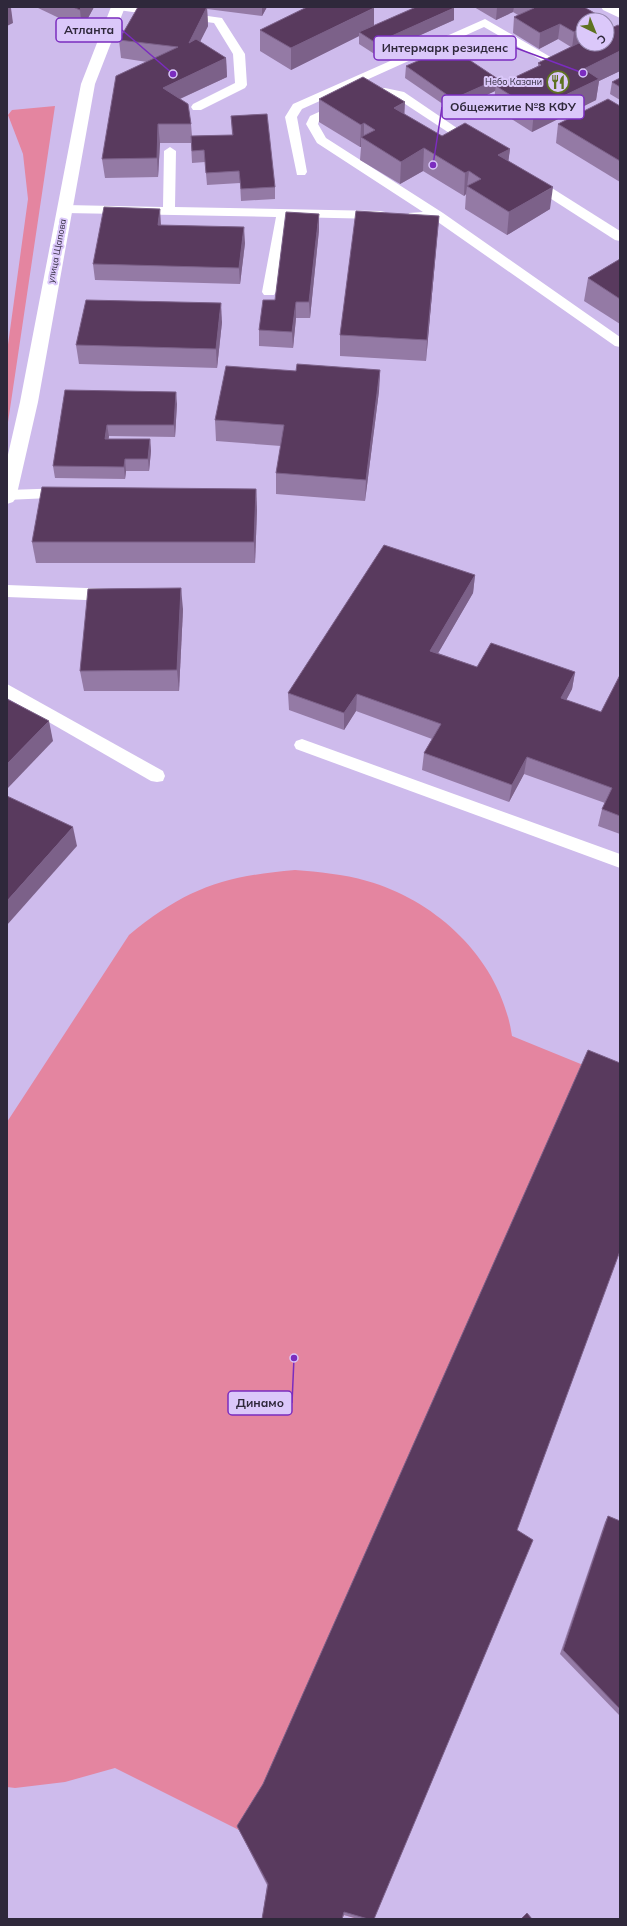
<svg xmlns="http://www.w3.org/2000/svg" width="627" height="1926" viewBox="0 0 627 1926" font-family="Mulish,sans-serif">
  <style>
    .green { fill: #e485a0 }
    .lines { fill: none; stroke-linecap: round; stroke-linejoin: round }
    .service { fill: #fff; fill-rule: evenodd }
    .minor { fill: #fff; fill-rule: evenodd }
    .secondary { fill: #fff; fill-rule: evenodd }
    .wall { fill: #947aa5 }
    .shaded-wall { fill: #7c6189 }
    .building { fill: #593a5e; stroke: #7c6189 }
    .labels { text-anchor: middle; stroke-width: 4; stroke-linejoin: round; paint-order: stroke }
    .far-poi-label { font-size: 9px; fill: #2f283b; stroke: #dbc8fa; text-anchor: end }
    .far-street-label { font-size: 9px; fill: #2f283b; stroke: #dbc8fa }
    .leader { fill: none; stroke: #7b2cbf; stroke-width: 1.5 }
    .callout-dot { fill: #7b2cbf; stroke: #dbc8fa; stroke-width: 1.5 }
    .callout { fill: #dbc8fa; stroke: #7b2cbf; stroke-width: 1.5 }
    .callout-label { font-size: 12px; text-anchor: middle; font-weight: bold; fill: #2f283b }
  </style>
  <rect width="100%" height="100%" fill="#cebbec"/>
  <g class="green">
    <polygon points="55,106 7,429 7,352 28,199 23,154 8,115 12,110"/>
    <path d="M295,870C319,872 343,874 367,881C438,901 501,961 512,1036L620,1080V1251L358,1919L344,1915L342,1919L269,1887L239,1830L115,1768L65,1782L15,1788L7,1787V1122L129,935C185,889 223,876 295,870Z"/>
  </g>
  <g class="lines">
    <g class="service">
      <polygon points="112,7 144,7 222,18 245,54 247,85 245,88 201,110 193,110 191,107 193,104 235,83 233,54 214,23 118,10"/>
      <polygon points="485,19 554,59 590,44 606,44 604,46 553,67 484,27 302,109 297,117 307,172 305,175 297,175 285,117 293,104"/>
      <path d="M385,88L404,92L479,143L477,146H469L396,98C388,96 364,98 360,93L366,89Z"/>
      <polygon points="341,102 347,106 345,109 319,121 318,124 326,138 443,213 620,337 620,347 615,346 435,220 409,219 408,216 409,213 423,212 317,143 306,124 310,116"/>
      <polygon points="170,147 176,151 175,207 380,211 385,212 386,215 385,218 380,219 289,217 276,292 274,295 264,295 262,292 276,217 65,213 60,212 59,209 60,206 65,205 163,207 164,151"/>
      <polygon points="532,177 536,178 620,231 620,241 615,240 528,184 526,181"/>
      <polygon points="66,488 71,489 73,493 71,497 7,500 8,490"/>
      <polygon points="7,585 112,589 117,591 120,595 117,599 112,601 7,597"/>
      <polygon points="7,684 163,771 165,776 163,781 157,782 151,781 7,698"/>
      <polygon points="302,739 620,854 620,868 296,749 294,745 296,741"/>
    </g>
    <polygon class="minor" points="111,7 125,7 95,84 38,402 16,498 13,502 7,504 7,459 20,402 81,84"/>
    <polygon class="secondary" points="601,7 620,8 620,18 603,10"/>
  </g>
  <g class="wall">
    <polygon points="36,7 94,7 82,29"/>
    <polygon points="138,7 267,7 262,16 207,9 208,26 200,42 226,58 227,77 180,99 191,124 192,136 232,135 231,116 275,187 275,199 241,201 240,183 207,185 205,162 192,163 191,143 160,143 158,177 105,178 102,159 147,62 121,58 119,40"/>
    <polygon points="474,7 584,7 603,18 603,20 583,20 583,44 620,26 620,71 599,81 596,100 532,132 494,108 495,91 453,111 405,78 406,66 498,79 497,86 538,66 538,63 571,47 558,39 539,49 513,33 514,17 518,15 513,12 496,20"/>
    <polygon points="454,20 376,55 359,44 359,36 291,70 260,51 260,30 374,26"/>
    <polygon points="620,78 620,100 610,94 612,82"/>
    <polygon points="319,99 404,114 442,136 510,149 508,161 550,209 507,235 465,209 466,194 464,196 423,171 400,184 360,160 361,147 360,147 319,122"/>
    <polygon points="620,106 620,182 556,143 558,124"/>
    <polygon points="439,216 426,361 340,356 340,335"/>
    <polygon points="319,230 310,318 296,318 293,348 259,346 259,330 275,300"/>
    <polygon points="245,243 240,284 95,280 93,264"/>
    <polygon points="620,259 620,324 584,301 588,278"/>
    <polygon points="222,322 217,368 79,364 76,345"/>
    <polygon points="380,370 379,391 365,501 276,494 276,473 281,446 216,441 215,420 296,371"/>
    <polygon points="65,390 177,404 175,437 109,436 108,439 150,439 151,451 149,471 126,471 125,479 55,478 53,466"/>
    <polygon points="256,489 257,510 255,563 36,563 32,542"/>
    <polygon points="475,575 473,593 438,653 477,667 575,672 572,689 566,700 601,712 620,675 620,834 598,826 602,809 605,803 524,774 509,802 422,770 424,753 432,739 356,711 344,730 289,710 288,693"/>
    <polygon points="183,609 179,691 84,691 80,671"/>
    <polygon points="608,1516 620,1521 620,1716 560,1654 605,1522"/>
    <polygon points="517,1530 374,1919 358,1919 344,1915 342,1919 262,1919 267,1885 239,1830 237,1826"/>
  </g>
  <g class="shaded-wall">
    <polygon points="81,7 94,7 82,29 80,10"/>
    <polygon points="207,7 208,26 190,61 189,43"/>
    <polygon points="262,7 267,7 262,16"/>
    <polygon points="497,7 514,7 513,12 496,20"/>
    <polygon points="11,8 13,23 7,26 7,9"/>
    <polygon points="374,8 374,29 359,32 359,36 291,70 291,48"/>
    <polygon points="454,8 454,20 376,55 376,43"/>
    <polygon points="560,24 558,39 539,49 540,33"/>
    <polygon points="583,28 583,43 572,48 574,32"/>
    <polygon points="620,51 620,71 599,81 596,100 532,132 534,110 584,69"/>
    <polygon points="226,58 227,77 164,106 163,88"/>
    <polygon points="498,79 497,87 496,86 495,91 453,111 453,99"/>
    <polygon points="405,102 404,124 394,108"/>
    <polygon points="364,123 364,139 361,137 361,147 360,147 361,125"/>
    <polygon points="158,124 160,143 158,177 157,158"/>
    <polygon points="424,148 423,171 400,184 401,162"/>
    <polygon points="510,149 507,172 498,155"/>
    <polygon points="469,171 467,187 467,186 466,194 464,196 465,173"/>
    <polygon points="553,187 550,209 507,235 509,212"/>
    <polygon points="160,209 161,225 158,225"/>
    <polygon points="319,214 319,230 310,318 309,302"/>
    <polygon points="439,216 437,238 426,361 427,340"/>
    <polygon points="244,227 245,243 240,284 239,268"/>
    <polygon points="296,302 296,318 293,348 292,332"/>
    <polygon points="221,303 222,322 217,368 216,349"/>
    <polygon points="380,370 379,391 365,501 366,480"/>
    <polygon points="176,392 177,404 175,437 174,425"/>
    <polygon points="107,425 109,436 107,451 105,439"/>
    <polygon points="150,439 151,451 149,471 148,459"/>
    <polygon points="125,459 126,471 125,479 124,467"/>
    <polygon points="256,489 257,510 255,563 254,542"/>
    <polygon points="475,575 473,593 429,669 430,651"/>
    <polygon points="181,588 183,609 179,691 177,670"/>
    <polygon points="575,672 572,689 558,716 561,698"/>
    <polygon points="357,694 356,711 344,730 344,713"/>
    <polygon points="49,721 53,741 7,789 7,764"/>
    <polygon points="527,757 524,774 509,802 512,785"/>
    <polygon points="73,827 77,846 7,925 7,901"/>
  </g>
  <g class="building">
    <polygon points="7,7 10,7 11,8 7,9"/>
    <polygon points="73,7 81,7 80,10"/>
    <polygon points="138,7 207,7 189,43 196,39 226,58 163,88 188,104 191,124 158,124 157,158 102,159 116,76 178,47 119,40"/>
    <polygon points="307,7 373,7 374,8 291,48 260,30"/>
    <polygon points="416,7 453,7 454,8 376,43 359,32"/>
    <polygon points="533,7 584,7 603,18 600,20 583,20 583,28 574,32 560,24 540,33 514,17 534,8"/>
    <polygon points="618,25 620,26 620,51 584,69 599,79 534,110 496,86 541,65 538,63 583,41 583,44 607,44 607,30"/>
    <polygon points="450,47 498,79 453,99 406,66"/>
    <polygon points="363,77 405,102 394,108 442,136 465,123 510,149 498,155 553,187 509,212 467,186 481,179 469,171 465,173 424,148 401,162 361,137 375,130 364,123 361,125 319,99"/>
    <polygon points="620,78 620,87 612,82"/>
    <polygon points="608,99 620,106 620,161 558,124"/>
    <polygon points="267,114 275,187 241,189 239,171 206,173 204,150 192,151 191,136 233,135 231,116"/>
    <polygon points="104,207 160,209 158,225 244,227 239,268 93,264"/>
    <polygon points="356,211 439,216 427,340 340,335"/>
    <polygon points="286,212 319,214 309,302 296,302 292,332 259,330 263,300 275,300"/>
    <polygon points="620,259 620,299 588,278"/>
    <polygon points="86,300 221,303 216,349 76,345"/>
    <polygon points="297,364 380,370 366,480 276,473 284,425 215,420 226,366 296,371"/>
    <polygon points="65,390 176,392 174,425 107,425 105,439 150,439 148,459 125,459 124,467 53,466"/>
    <polygon points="42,487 256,489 254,542 32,542"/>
    <polygon points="384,545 475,575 430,651 477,667 491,643 575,672 561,698 601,712 620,675 620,816 602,809 612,788 527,757 512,785 424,753 441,724 357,694 344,713 288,693"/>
    <polygon points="181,588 177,670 80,671 88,589"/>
    <polygon points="7,699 49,721 7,764"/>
    <polygon points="7,796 73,827 7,901"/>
    <polygon points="588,1050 620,1063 620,1251 517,1530 533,1540 374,1919 368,1919 344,1912 342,1919 262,1919 268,1884 237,1826 263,1784"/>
    <polygon points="608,1516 620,1521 620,1709 563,1650"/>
    <polygon points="527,1913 532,1919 521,1919"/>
  </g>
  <defs>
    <g id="restaurant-ring" transform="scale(1.15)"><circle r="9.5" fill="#dbc8fa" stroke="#5e7221" stroke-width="1.5"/><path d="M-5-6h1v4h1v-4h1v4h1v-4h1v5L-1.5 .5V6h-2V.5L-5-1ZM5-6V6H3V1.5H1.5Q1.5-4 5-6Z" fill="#5e7221"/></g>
  </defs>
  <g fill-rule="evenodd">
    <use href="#restaurant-ring" x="558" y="82"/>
  </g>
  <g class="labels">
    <g class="far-poi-label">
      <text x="542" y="85">Небо Казани</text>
    </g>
    <g class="far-street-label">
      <text transform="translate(57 251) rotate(-79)" y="3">улица Щапова</text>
    </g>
  </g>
  <path class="leader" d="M173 74L122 30M583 73L516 48M433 165L442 107M294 1358L292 1403"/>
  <g class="callout-dot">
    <circle cx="173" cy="74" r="4"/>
    <circle cx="583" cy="73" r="4"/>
    <circle cx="433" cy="165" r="4"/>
    <circle cx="294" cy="1358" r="4"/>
  </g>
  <g class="callout">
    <rect x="56" y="18" width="66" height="24" rx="4"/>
    <rect x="374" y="36" width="142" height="24" rx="4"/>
    <rect x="442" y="95" width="142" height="24" rx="4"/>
    <rect x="228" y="1391" width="64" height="24" rx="4"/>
  </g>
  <g class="callout-label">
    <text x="89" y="34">Атланта</text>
    <text x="445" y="52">Интермарк резиденс</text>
    <text x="513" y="111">Общежитие №8 КФУ</text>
    <text x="260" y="1407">Динамо</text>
  </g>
  <rect width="627" height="1926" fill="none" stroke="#2f283b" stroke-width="16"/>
  <g transform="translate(595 32) rotate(137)"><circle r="19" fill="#dbc8fa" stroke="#9688ae"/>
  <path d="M0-3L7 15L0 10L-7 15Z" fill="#5e7221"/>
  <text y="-6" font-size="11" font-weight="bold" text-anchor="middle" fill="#2f283b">С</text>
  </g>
</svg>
